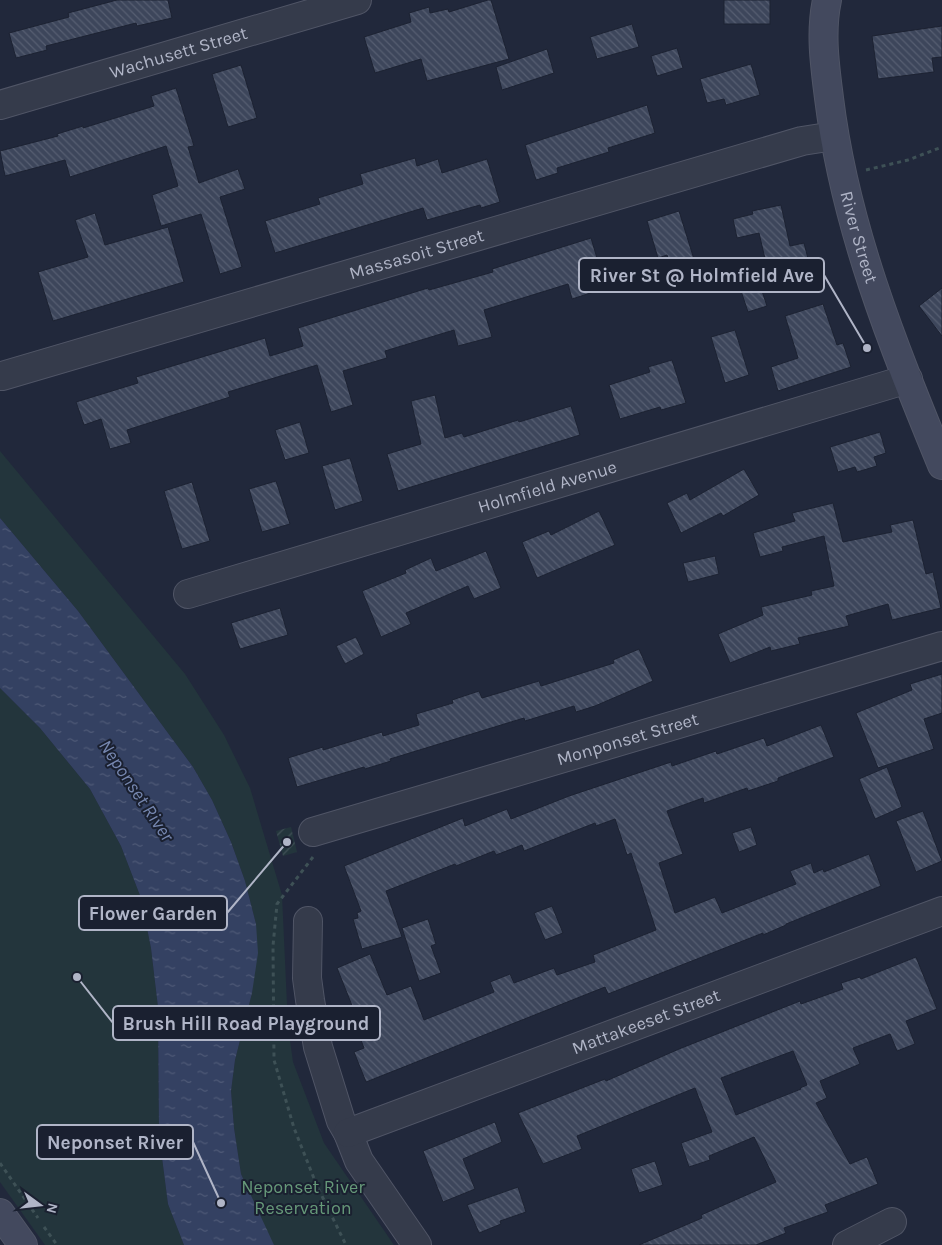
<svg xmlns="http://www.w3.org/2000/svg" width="942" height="1245" viewBox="0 0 942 1245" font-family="Karla,sans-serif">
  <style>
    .park { fill: #23353c }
    .garden { fill: url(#garden-furrows) }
    .water { fill: url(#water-ripples) }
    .building { fill: url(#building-back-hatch); stroke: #1c2232; fill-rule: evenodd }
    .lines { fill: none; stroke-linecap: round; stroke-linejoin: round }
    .minor-casing { stroke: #505566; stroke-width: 30 }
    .secondary-casing { stroke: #505566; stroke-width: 30 }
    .path { stroke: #3e5156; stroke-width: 3; stroke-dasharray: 4 4; stroke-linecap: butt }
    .minor { stroke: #353b4b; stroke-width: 28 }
    .secondary { stroke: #43495e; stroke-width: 28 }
    .labels { text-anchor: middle; stroke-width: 4; stroke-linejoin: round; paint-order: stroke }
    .street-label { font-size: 18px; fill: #b0b5c7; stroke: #1a2030 }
    .park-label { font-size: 18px; fill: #669979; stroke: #1a2030 }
    .water-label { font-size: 19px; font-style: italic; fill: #7687b0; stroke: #1a2030 }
    .leader { fill: none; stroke: #b0b5c7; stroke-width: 2 }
    .callout-dot { fill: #b0b5c7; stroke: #1a2030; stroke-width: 2 }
    .callout { fill: #1a2030; stroke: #b0b5c7; stroke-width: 2 }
    .callout-label { font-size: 19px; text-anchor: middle; font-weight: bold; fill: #b0b5c7 }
  </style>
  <defs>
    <pattern id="garden-furrows" width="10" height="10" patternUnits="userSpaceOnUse" patternTransform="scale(1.25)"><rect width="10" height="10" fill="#23353c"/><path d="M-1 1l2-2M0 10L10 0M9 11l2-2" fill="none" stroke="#405057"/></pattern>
    <pattern id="water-ripples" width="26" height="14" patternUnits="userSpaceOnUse" patternTransform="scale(1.25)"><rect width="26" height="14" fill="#344162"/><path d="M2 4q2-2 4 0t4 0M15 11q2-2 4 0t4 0" fill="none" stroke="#4f5a77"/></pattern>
    <pattern id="building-back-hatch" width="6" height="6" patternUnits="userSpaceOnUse" patternTransform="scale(1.25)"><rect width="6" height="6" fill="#3d465b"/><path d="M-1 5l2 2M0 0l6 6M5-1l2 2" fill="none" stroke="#565e71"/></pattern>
  </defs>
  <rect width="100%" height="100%" fill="#21283b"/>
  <g class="park">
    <polygon points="0,451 185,674 224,735 250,788 282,895 288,1026 293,1062 324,1143 394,1245 274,1245 270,1239 241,1174 234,1128 231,1091 235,1060 252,993 256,924 245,881 231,842 212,800 193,767 78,611 0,518"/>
    <polygon points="0,688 40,728 90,789 121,846 141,898 151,948 158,1007 159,1134 168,1204 184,1245 45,1245 0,1182"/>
  </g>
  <polygon class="garden" points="291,827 297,852 283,856 276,831"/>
  <polygon class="water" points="0,518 78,611 193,767 212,800 231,842 245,881 256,924 258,953 252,993 235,1060 231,1091 234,1128 241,1174 274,1245 184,1245 168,1204 159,1134 158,1007 151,948 141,898 121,846 90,789 40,728 0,688"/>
  <g class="building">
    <polygon points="117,0 168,0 172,18 137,26 136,23 46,46 47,50 16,58 9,33 69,17 68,13"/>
    <polygon points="488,0 491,0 509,59 427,81 421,59 375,73 364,37 411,22 409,13 429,7 430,13 448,9 449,12"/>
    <rect x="724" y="0" width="46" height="24"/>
    <polygon points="632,24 639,47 597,59 590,37"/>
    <polygon points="942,26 942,57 932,58 934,72 878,79 872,36"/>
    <polygon points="677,48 683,68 657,76 651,56"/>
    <polygon points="547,49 554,73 502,90 496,67"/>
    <polygon points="751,64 760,95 726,105 724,99 707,103 700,79"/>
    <polygon points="241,65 257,118 228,127 212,74"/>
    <polygon points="176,88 194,146 188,147 199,183 238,169 245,189 220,197 242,267 220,274 201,214 161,226 152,195 178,186 166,146 70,177 65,160 5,176 0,151 58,136 57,134 83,126 83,128 154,106 151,96"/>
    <polygon points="647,105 655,133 608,148 609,152 557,168 558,173 536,180 525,145"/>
    <polygon points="415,158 417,166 438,159 442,173 487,159 500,202 481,208 480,205 427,220 423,208 275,253 265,221 320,204 318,198 363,184 360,174"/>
    <polygon points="781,205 790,246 804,243 811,270 770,280 759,233 737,238 733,219 753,214 752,211"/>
    <polygon points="679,211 698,272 675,279 667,255 658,258 647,221"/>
    <polygon points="95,213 105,245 168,227 184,282 53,321 38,272 88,257 75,220"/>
    <polygon points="591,238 606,288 572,299 568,284 484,310 492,337 458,346 454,330 385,351 387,358 343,371 353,405 331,412 317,365 228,392 230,397 127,430 131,443 110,449 101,419 84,425 76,402 138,383 136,377 265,338 270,356 303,346 298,328 428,288 429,290 493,272 492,269"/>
    <polygon points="760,285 767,306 748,312 741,291"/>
    <polygon points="942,288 942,336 919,306"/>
    <polygon points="823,304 837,345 843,343 851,367 778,391 771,367 798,358 785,316"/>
    <polygon points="735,330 749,375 725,383 711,337"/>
    <polygon points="672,360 686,403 661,410 660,407 620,419 609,385 650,372 648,367"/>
    <polygon points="435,395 445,438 462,433 464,437 518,420 519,422 571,406 580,435 398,491 387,454 421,444 411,401"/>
    <polygon points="300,422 309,453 285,460 275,430"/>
    <polygon points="880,432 886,453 874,457 877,466 857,472 855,467 838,472 830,447"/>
    <polygon points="350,458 363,501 335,510 322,466"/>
    <polygon points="744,469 759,495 723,516 721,513 681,533 667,503 687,493 690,500"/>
    <polygon points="276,481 290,524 262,532 249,489"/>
    <polygon points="192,482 210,541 182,549 164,491"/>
    <polygon points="833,503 843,542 892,532 890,525 913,520 926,574 933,572 941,608 892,620 888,604 846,616 849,626 798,638 800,644 771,651 770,647 730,663 718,634 763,615 761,607 812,595 811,591 834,586 824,536 782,547 783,551 760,557 753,533 795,521 792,513"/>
    <polygon points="599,511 615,545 537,578 522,542 549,531 551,535"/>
    <polygon points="486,551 501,588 474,599 468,586 406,613 411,624 381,637 362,591 406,573 405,570 431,558 436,571"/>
    <polygon points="715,556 719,574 688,582 683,563"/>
    <polygon points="280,608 288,635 240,649 231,623"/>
    <polygon points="356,637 364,654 345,664 336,646"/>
    <polygon points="639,649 653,681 595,706 576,712 574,706 525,721 524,718 390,759 391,761 365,769 364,767 297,787 288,758 323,747 323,750 382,732 383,736 419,725 416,714 453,703 452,700 479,691 482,698 539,681 541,686 614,663 613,660"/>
    <polygon points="942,674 942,713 924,719 934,749 878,768 856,713 912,690 910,684"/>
    <polygon points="821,725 834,757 778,778 778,781 748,791 747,788 704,803 703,798 667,811 683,854 659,863 675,913 715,897 722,913 796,884 790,871 811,863 814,873 823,869 824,872 869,854 881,886 786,924 786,925 763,935 763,933 608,994 605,987 366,1082 354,1052 364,1048 349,1009 353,1008 337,968 370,954 387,995 411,986 424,1020 494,992 490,982 510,974 514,983 554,968 557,975 595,962 593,955 656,930 631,853 627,855 615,819 596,826 595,823 524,851 522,845 496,855 494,851 456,866 455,864 386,891 402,937 362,949 353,919 358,918 357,913 361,911 344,866 463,818 465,826 507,809 511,819 569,796 671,762 672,766 716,751 717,754 764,738 767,746"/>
    <polygon points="887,767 902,807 875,819 859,779"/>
    <polygon points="923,811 942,861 916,872 896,821"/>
    <polygon points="751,827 757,845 739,852 732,833"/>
    <polygon points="552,906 563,933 545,940 534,913"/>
    <polygon points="428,919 436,944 431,946 441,973 419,981 402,928"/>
    <path d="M916,957L937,1009L906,1021L915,1044L897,1051L890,1034L853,1048L860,1064L820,1081L827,1098L816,1103L850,1164L867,1157L878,1184L825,1205L828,1212L784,1228L786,1233L756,1245H639L702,1218L701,1215L776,1182L754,1137L709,1156L710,1160L689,1167L681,1143L712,1132L695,1088L577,1136L582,1149L543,1164L518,1113L605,1079L606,1081L679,1049L800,1001L801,1004L843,989L841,983L860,977L861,979ZM793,1051L807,1085L800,1088L801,1089L736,1115L721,1078Z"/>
    <polygon points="495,1122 502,1142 463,1159 475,1189 443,1202 423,1151"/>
    <polygon points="655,1161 663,1185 639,1193 631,1169"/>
    <polygon points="518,1187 526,1212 500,1221 501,1224 479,1233 467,1205"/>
  </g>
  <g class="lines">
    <g class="minor-casing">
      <g id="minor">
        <path id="s1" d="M0,105L357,0"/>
        <path id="s2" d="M2,376L802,141L834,136"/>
        <path id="s3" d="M188,594L908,379"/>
        <path id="s4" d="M313,832L942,646"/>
        <polyline points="308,921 307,978 310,1000 318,1047 341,1121 348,1133 359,1161 417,1245"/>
        <path id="s5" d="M348,1133L942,911"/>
        <polyline points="847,1245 892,1222"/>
      </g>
    </g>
    <g class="secondary-casing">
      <g id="secondary">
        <path id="s6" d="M827,0C820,33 825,66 829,98C845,228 893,345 942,465"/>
        <polyline points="0,1213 23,1245"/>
      </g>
    </g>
    <g class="path">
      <polyline points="866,170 908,160 942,147"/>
      <polyline points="313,857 277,904 273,946 274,1060 294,1128 317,1186 346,1245"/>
      <polyline points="0,1163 38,1218"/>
      <polyline points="44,1227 57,1245"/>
    </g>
    <use href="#minor" class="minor"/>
    <use href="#secondary" class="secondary"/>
  </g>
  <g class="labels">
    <g class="street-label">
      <text dy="6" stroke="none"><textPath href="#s1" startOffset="186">Wachusett Street</textPath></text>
      <text dy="6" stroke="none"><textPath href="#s6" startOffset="241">River Street</textPath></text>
      <text dy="6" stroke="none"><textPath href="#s2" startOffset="432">Massasoit Street</textPath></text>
      <text dy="6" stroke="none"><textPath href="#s3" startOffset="375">Holmfield Avenue</textPath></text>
      <text dy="6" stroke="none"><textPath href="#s4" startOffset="328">Monponset Street</textPath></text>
      <text dy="6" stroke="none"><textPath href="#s5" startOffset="318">Mattakeeset Street</textPath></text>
    </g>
    <g class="park-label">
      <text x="303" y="1193">Neponset River<tspan x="303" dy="21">Reservation</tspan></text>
    </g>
    <g class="water-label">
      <text transform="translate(137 790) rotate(56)" y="7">Neponset River</text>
    </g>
  </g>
  <path class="leader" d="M867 348L824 275M287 842L227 913M77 977L113 1023M221 1203L193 1142"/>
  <g class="callout-dot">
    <circle cx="867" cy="348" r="5"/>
    <circle cx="287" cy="842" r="5"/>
    <circle cx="77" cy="977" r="5"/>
    <circle cx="221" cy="1203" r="5"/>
  </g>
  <g class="callout">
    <rect x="579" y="258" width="245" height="34" rx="5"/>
    <rect x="79" y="896" width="148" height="34" rx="5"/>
    <rect x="113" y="1006" width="267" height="34" rx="5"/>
    <rect x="37" y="1125" width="156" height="34" rx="5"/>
  </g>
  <g class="callout-label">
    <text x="702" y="282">River St @ Holmfield Ave</text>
    <text x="153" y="920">Flower Garden</text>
    <text x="246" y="1030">Brush Hill Road Playground</text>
    <text x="115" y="1149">Neponset River</text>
  </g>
  <g transform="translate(40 1205) rotate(105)" stroke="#1a2030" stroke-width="4" paint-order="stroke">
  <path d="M0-4L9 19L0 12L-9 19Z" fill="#b0b5c7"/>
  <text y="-8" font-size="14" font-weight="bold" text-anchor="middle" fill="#b0b5c7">N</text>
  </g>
</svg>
